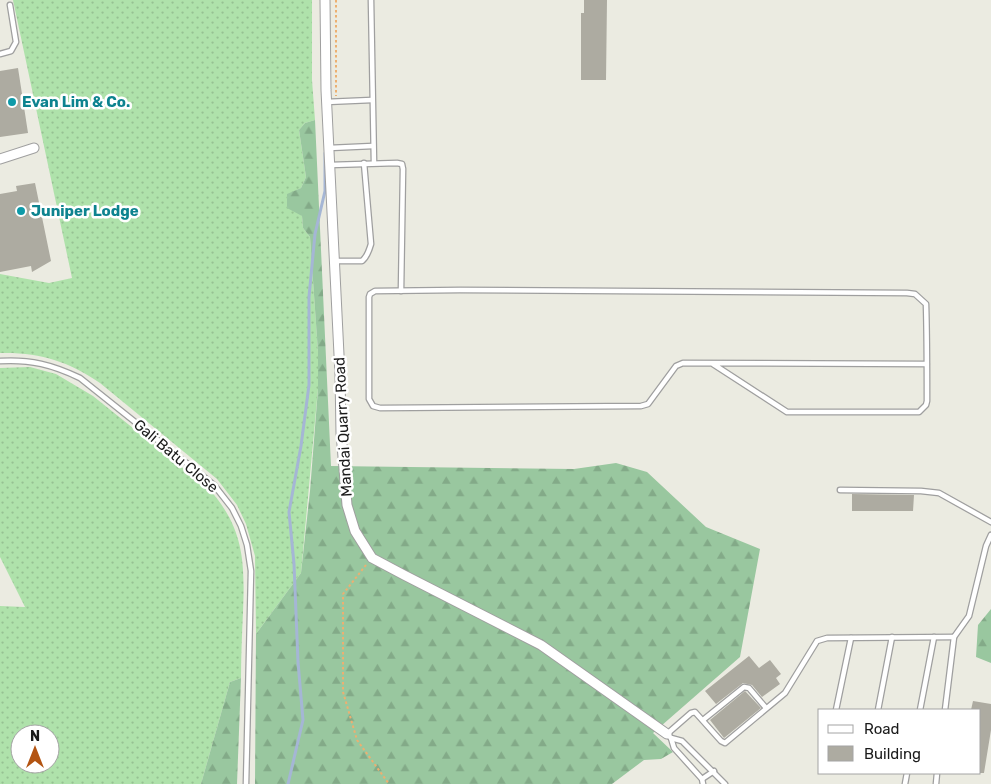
<svg xmlns="http://www.w3.org/2000/svg" width="991" height="784" viewBox="0 0 991 784" font-family="Rubik,sans-serif">
  <style>
    .grass { fill: url(#grass-dots); fill-rule: evenodd }
    .forest { fill: url(#forest-firs) }
    .lines { fill: none; stroke-linecap: round; stroke-linejoin: round }
    .stream { stroke: #a5b6d5; stroke-width: 3 }
    .building { fill: #adaba1 }
    .lane-casing { stroke: #9f9f9f; stroke-width: 7 }
    .street-casing { stroke: #9f9f9f; stroke-width: 11 }
    .path { stroke: #ecb072; stroke-width: 2; stroke-dasharray: 2.5 2.5; stroke-linecap: butt }
    .lane { stroke: #fff; stroke-width: 4.5 }
    .street { stroke: #fff; stroke-width: 9 }
    .culture-dot { fill: #0f9aa8; stroke: #fff; stroke-width: 2 }
    .labels { text-anchor: middle; stroke-width: 5; stroke-linejoin: round; paint-order: stroke }
    .culture-label { font-size: 15px; font-weight: bold; fill: #0d838f; stroke: #fff; text-anchor: start }
    .street-label { font-size: 15px; fill: #1b1b1b; stroke: #fff }
  </style>
  <defs>
    <pattern id="grass-dots" width="8" height="8" patternUnits="userSpaceOnUse" patternTransform="scale(1.25)"><rect width="8" height="8" fill="#afe2ab"/><path d="M2 2h.1M6 6h.1" fill="none" stroke="#96c193" stroke-width="1.8" stroke-linecap="round"/></pattern>
    <pattern id="forest-firs" width="22" height="20" patternUnits="userSpaceOnUse" patternTransform="scale(1.25)"><rect width="22" height="20" fill="#99c79f"/><path d="M5 1l3.5 6h-7zM16 11l3.5 6h-7z" fill="#83aa88"/></pattern>
  </defs>
  <rect width="100%" height="100%" fill="#ebebe1"/>
  <g class="grass">
    <path d="M13,0H312V80L315,120L305,123L299,130L306,177L301,188L287,195L302,216L303,228L310,237L318,352V389L301,573L256,634L255,556L246,524L237,505L217,479L100,383C68,361 39,352 0,353V274L49,283L72,278Z"/>
    <path d="M30,367L56,374L93,396L209,489C244,528 245,562 243,612C242,634 241,656 241,678L230,682L201,784H0V606L25,607L0,557V368ZM20,734H50V764H20Z"/>
  </g>
  <g class="forest">
    <polygon points="315,120 331,466 574,469 616,463 647,472 706,527 760,549 740,657 653,733 673,752 661,759 644,760 612,784 255,784 256,634 301,573 310,491 318,389 318,352 310,237 303,228 302,216 287,208 287,194 301,188 306,177 299,130 305,123"/>
    <polygon points="991,609 991,663 976,657 978,625"/>
    <polygon points="241,678 237,784 201,784 230,682"/>
  </g>
  <g class="lines">
    <polyline class="stream" points="288,784 303,720 298,662 294,564 289,512 301,446 309,385 309,297 315,234 325,191 325,153"/>
  </g>
  <g class="building">
    <polygon points="584,0 607,0 606,80 581,80 581,13 584,13"/>
    <polygon points="18,68 28,133 0,137 0,71"/>
    <polygon points="35,183 51,261 32,272 31,266 0,272 0,194 17,191 16,186"/>
    <polygon points="852,494 914,495 913,511 852,511"/>
    <polygon points="749,656 759,668 770,660 781,674 776,678 780,684 762,697 752,685 743,683 716,704 705,691"/>
    <polygon points="745,691 761,708 724,738 710,720"/>
    <polygon points="973,701 991,704 991,730 984,773 980,773 980,710 971,710"/>
  </g>
  <g class="lines">
    <g class="lane-casing">
      <g id="lane">
        <polyline points="371,0 374,163"/>
        <polyline points="0,54 11,51 16,42 10,5"/>
        <polyline points="326,102 372,100"/>
        <polyline points="329,148 373,146"/>
        <polyline points="330,165 397,163 402,164 403,169 401,291"/>
        <path d="M334,261H362C367,257 369,251 371,244L364,163"/>
        <path d="M0,361C30,359 53,365 80,378L214,485L232,508L241,526L247,545L251,571L246,784"/>
        <path d="M713,364L787,412H919L926,405L927,401C927,369 927,336 926,304L915,294L907,293L460,290L375,291L370,294L369,297V399L373,406L380,408L641,406L648,404L676,366L683,363L927,364"/>
        <polyline points="840,490 921,491 939,493 991,522"/>
        <polyline points="836,710 851,638"/>
        <polyline points="878,710 892,637"/>
        <polyline points="920,710 934,637"/>
        <polyline points="945,710 954,637 969,616 986,546 991,535"/>
        <polyline points="703,720 744,687 749,688 766,708"/>
        <polyline points="671,738 682,741 725,784"/>
        <polyline points="702,779 714,771"/>
        <polyline points="703,784 702,779 674,748 671,738 667,734 691,713 695,712 721,741 725,743 785,693 817,641 827,638 954,637"/>
        <polyline points="905,784 907,773"/>
        <polyline points="936,784 937,773"/>
      </g>
    </g>
    <g class="street-casing">
      <g id="street">
        <polyline points="325,0 326,90 340,375 341,433 347,505 355,531 372,558 404,575 541,645 667,734"/>
        <polyline points="0,159 34,148"/>
      </g>
    </g>
    <g class="path">
      <polyline points="336,0 336,96"/>
      <polyline points="366,565 343,594 343,692 357,740 389,784"/>
    </g>
    <use href="#lane" class="lane"/>
    <use href="#street" class="street"/>
  </g>
  <g class="culture-dot">
    <circle cx="12" cy="102" r="5"/>
    <circle cx="21" cy="211" r="5"/>
  </g>
  <g class="labels">
    <g class="culture-label">
      <text x="22" y="107">Evan Lim &amp; Co.</text>
      <text x="31" y="216">Juniper Lodge</text>
    </g>
    <g class="street-label">
      <text transform="translate(343 427) rotate(-93)" y="5">Mandai Quarry Road</text>
      <text transform="translate(176 456) rotate(40)" y="5">Gali Batu Close</text>
    </g>
  </g>
  <rect x="818" y="709" width="162" height="65" fill="#ffffff" stroke="#a4a4a4"/>
  <rect x="828" y="725" width="25" height="8" fill="#ffffff" stroke="#a4a4a4"/>
  <text x="864" y="734" font-size="15" fill="#1b1b1b">Road</text>
  <rect x="828" y="746" width="25" height="15" fill="#adaba1" stroke="#a4a4a4"/>
  <text x="864" y="759" font-size="15" fill="#1b1b1b">Building</text>
  <g transform="translate(35 749)"><circle r="24" fill="#ffffff" stroke="#a4a4a4"/>
  <path d="M0-4L9 19L0 12L-9 19Z" fill="#b35412"/>
  <text y="-8" font-size="14" font-weight="bold" text-anchor="middle" fill="#1b1b1b">N</text>
  </g>
</svg>
